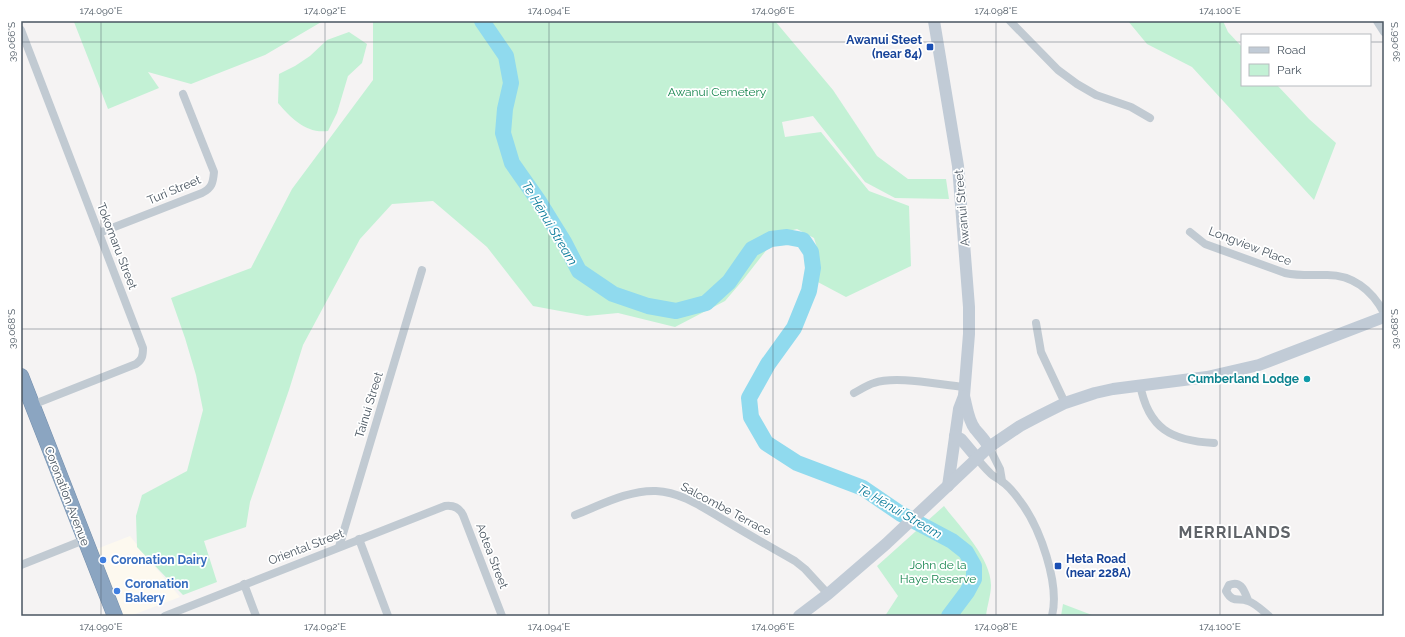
<svg xmlns="http://www.w3.org/2000/svg" width="1405" height="637" viewBox="0 0 1405 637" font-family="Raleway,sans-serif">
  <style>
    .commercial { fill: #fdf9ef }
    .green { fill: #c3f1d5 }
    .lines { fill: none; stroke-linecap: round; stroke-linejoin: round }
    .river { stroke: #90daee; stroke-width: 16 }
    .highway-casing { stroke: #7690ad; stroke-width: 16 }
    .street { stroke: #c1cad2; stroke-width: 8 }
    .secondary { stroke: #c1cbd6; stroke-width: 12 }
    .highway { stroke: #8ba5c1; stroke-width: 15 }
    .ticks { fill: none; stroke: #4a5661; stroke-width: 1; stroke-opacity: 0.45 }
    .transit-dot { fill: #1a4fb4; stroke: #fff; stroke-width: 1.5 }
    .culture-dot { fill: #0f9aa8; stroke: #fff; stroke-width: 1.5 }
    .shop-dot { fill: #3f7fe0; stroke: #fff; stroke-width: 1.5 }
    .labels { text-anchor: middle; stroke-width: 3.5; stroke-linejoin: round; paint-order: stroke }
    .transit-label { font-size: 12px; font-weight: bold; fill: #164399; stroke: #fff; text-anchor: end }
    .park-label { font-size: 12px; fill: #17864f; stroke: #fff }
    .street-label { font-size: 12px; fill: #4a5661; stroke: #fff }
    .culture-label { font-size: 12px; font-weight: bold; fill: #0d838f; stroke: #fff; text-anchor: end }
    .shop-label { font-size: 12px; font-weight: bold; fill: #366cbe; stroke: #fff; text-anchor: start }
    .water-label { font-size: 13px; font-style: italic; fill: #0c7c9b; stroke: #fff }
    .district-label { font-size: 16px; font-weight: bold; letter-spacing: 1px; fill: #5f6368; stroke: #fff }
    .neatline { fill: none; stroke: #4a5661; stroke-width: 1.5 }
    .ticks-label { font-size: 10px; text-anchor: middle; fill: #4a5661 }
  </style>
  <rect width="100%" height="100%" fill="#f5f3f3"/>
  <polygon class="commercial" points="130,536 180,597 130,616 119,616 94,550"/>
  <g class="green">
    <polygon points="76,21 323,21 265,55 191,84 148,72 159,88 108,109 74,22"/>
    <polygon points="373,21 775,21 833,90 877,156 908,179 946,179 949,199 895,198 865,182 813,116 782,122 785,137 821,132 869,191 909,206 911,266 846,297 814,280 819,254 814,238 797,229 781,233 768,248 743,280 725,301 675,327 618,313 587,316 533,306 487,247 433,201 392,204 360,239 303,345 289,390 250,502 246,527 204,541 217,582 183,595 137,547 136,516 142,495 187,471 203,410 196,375 185,338 171,298 251,268 292,189 373,80"/>
    <polygon points="1128,21 1223,21 1228,32 1242,47 1242,85 1277,85 1309,119 1336,143 1314,200 1192,67 1147,44"/>
    <path d="M349,32L367,44L362,63L348,76L337,113L328,131C306,134 291,118 278,103L279,74L295,66L310,56L327,40Z"/>
    <path d="M944,506C959,526 991,558 991,585C991,595 987,606 986,616H885L898,596L877,566Z"/>
    <polygon points="1063,604 1092,615 1092,616 1061,616"/>
  </g>
  <g class="lines">
    <polyline class="river" points="482,21 506,56 511,83 505,109 503,133 512,163 538,200 564,242 579,271 613,294 648,306 676,311 706,303 729,282 752,249 771,239 787,237 803,240 811,252 813,268 809,291 794,328 768,364 749,398 751,417 766,443 797,463 863,488 901,514 952,541 966,552 974,566 974,579 967,592 949,616"/>
    <g class="highway-casing">
      <polyline id="highway" points="21,376 115,616"/>
    </g>
    <g class="street">
      <polyline points="1010,21 1058,70 1077,84 1096,95 1131,107 1150,118"/>
      <polyline points="1377,21 1384,32"/>
      <path d="M21,30L143,348C143,356 142,360 136,364L32,405"/>
      <path d="M1190,232L1205,244L1285,273C1299,276 1311,275 1325,275C1352,274 1372,290 1384,313"/>
      <path d="M99,233L202,193C212,188 213,183 214,172L183,94"/>
      <polyline points="1036,323 1041,352 1065,403"/>
      <path d="M1140,384C1148,429 1172,441 1214,443"/>
      <path d="M854,393C860,390 867,385 874,383C896,375 940,385 965,387"/>
      <polyline points="989,447 1000,469 1002,481"/>
      <path d="M977,458C981,464 986,469 991,474C994,477 998,478 1001,481C1008,485 1015,494 1020,501C1040,527 1060,584 1052,616"/>
      <path d="M575,515C601,505 628,490 656,491C682,492 705,509 726,521C749,535 772,548 795,561L805,569L828,594"/>
      <polyline points="359,539 388,616"/>
      <polyline points="339,547 422,270"/>
      <polyline points="21,565 84,540"/>
      <polyline points="244,584 256,616"/>
      <path d="M1248,600C1244,590 1241,580 1229,585L1226,591C1233,604 1238,597 1248,601C1255,603 1263,611 1269,616"/>
      <path d="M165,616L445,506C453,505 459,507 463,515L502,616"/>
    </g>
    <g class="secondary">
      <polyline points="934,21 958,166 969,307 969,334 964,396 959,409 948,486"/>
      <path d="M964,396C967,407 968,420 975,429C980,435 985,440 989,447"/>
      <polyline points="955,436 961,439 977,458"/>
      <polyline points="799,616 828,594 886,544 989,447 1020,426 1039,416 1065,403 1095,393 1113,389 1207,377 1259,365 1384,317"/>
    </g>
    <use href="#highway" class="highway"/>
  </g>
  <path class="ticks" d="M101,21V616M325,21V616M549,21V616M773,21V616M996,21V616M1220,21V616M21,42H1242M1370,42H1384M21,329H1384"/>
  <g class="transit-dot">
    <rect x="926" y="43" width="8" height="8" rx="2"/>
    <rect x="1054" y="562" width="8" height="8" rx="2"/>
  </g>
  <circle class="culture-dot" cx="1307" cy="379" r="4"/>
  <g class="shop-dot">
    <circle cx="103" cy="560" r="4"/>
    <circle cx="117" cy="591" r="4"/>
  </g>
  <g class="labels">
    <g class="transit-label">
      <text x="922" y="44">Awanui Steet<tspan x="922" dy="14">(near 84)</tspan></text>
      <text x="1066" y="563" text-anchor="start">Heta Road<tspan x="1066" dy="14">(near 228A)</tspan></text>
    </g>
    <g class="park-label">
      <text x="717" y="96">Awanui Cemetery</text>
      <text x="938" y="569">John de la<tspan x="938" dy="14">Haye Reserve</tspan></text>
    </g>
    <g class="street-label">
      <text transform="translate(174 190) rotate(-23)" y="4">Turi Street</text>
      <text transform="translate(962 208) rotate(-95)" y="4">Awanui Street</text>
      <text transform="translate(117 246) rotate(69)" y="4">Tokomaru Street</text>
      <text transform="translate(1250 246) rotate(21)" y="4">Longview Place</text>
      <text transform="translate(369 405) rotate(-73)" y="4">Tainui Street</text>
      <text transform="translate(67 496) rotate(69)" y="4">Coronation Avenue</text>
      <text transform="translate(726 509) rotate(28)" y="4">Salcombe Terrace</text>
      <text transform="translate(306 547) rotate(-21)" y="4">Oriental Street</text>
      <text transform="translate(492 556) rotate(69)" y="4">Aotea Street</text>
    </g>
    <g class="culture-label">
      <text x="1299" y="383">Cumberland Lodge</text>
    </g>
    <g class="shop-label">
      <text x="111" y="564">Coronation Dairy</text>
      <text x="125" y="588">Coronation<tspan x="125" dy="14">Bakery</tspan></text>
    </g>
    <g class="water-label">
      <text transform="translate(550 223) rotate(59)" y="5">Te Hēnui Stream</text>
      <text transform="translate(900 511) rotate(30)" y="5">Te Hēnui Stream</text>
    </g>
    <g class="district-label">
      <text x="1235" y="538">MERRILANDS</text>
    </g>
  </g>
  <rect width="1405" height="637" fill="none" stroke="#ffffff" stroke-width="44"/>
  <rect x="1241" y="34" width="130" height="52" fill="#ffffff" stroke="#b7bbc0"/>
  <rect x="1249" y="47" width="20" height="6" fill="#c1cbd6" stroke="#b7bbc0"/>
  <text x="1277" y="54" font-size="12" fill="#4a5661">Road</text>
  <rect x="1249" y="64" width="20" height="12" fill="#c3f1d5" stroke="#b7bbc0"/>
  <text x="1277" y="74" font-size="12" fill="#4a5661">Park</text>
  <rect x="22" y="22" width="1361" height="593" class="neatline"/>
  <g class="ticks-label">
    <text x="101" y="14">174.090°E</text>
    <text x="325" y="14">174.092°E</text>
    <text x="549" y="14">174.094°E</text>
    <text x="773" y="14">174.096°E</text>
    <text x="996" y="14">174.098°E</text>
    <text x="1220" y="14">174.100°E</text>
    <text transform="translate(11 42) rotate(-90)" y="4">39.066°S</text>
    <text transform="translate(1394 42) rotate(-90)" y="4">39.066°S</text>
    <text transform="translate(11 329) rotate(-90)" y="4">39.068°S</text>
    <text transform="translate(1394 329) rotate(-90)" y="4">39.068°S</text>
    <text x="101" y="630">174.090°E</text>
    <text x="325" y="630">174.092°E</text>
    <text x="549" y="630">174.094°E</text>
    <text x="773" y="630">174.096°E</text>
    <text x="996" y="630">174.098°E</text>
    <text x="1220" y="630">174.100°E</text>
  </g>
</svg>
